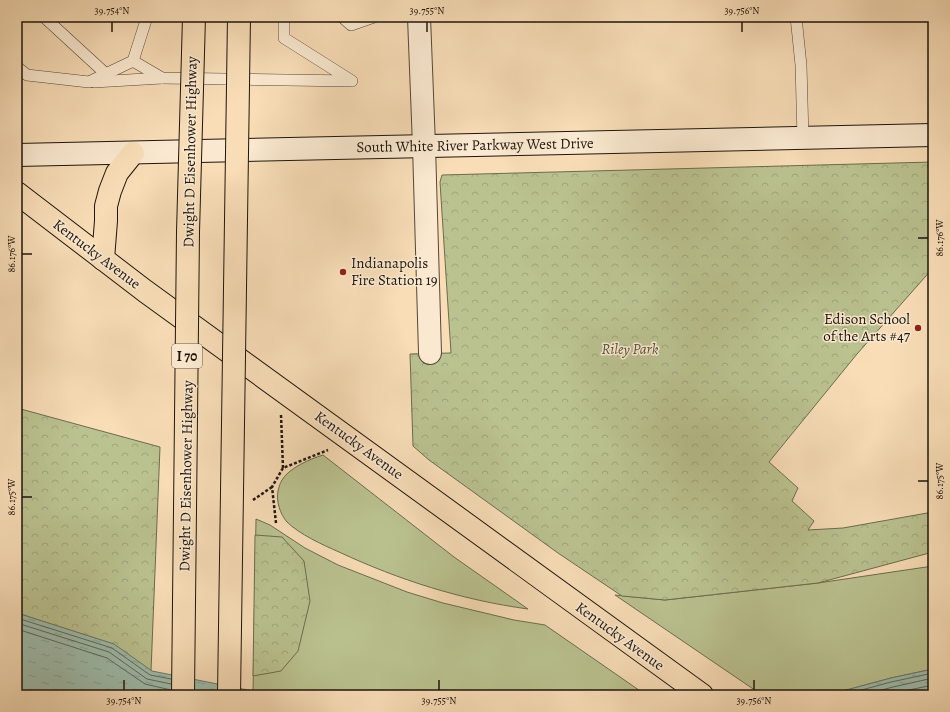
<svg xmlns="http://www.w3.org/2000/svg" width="950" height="712" viewBox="0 0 950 712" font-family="Alegreya,serif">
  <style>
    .grass { fill: #bac290; stroke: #6c6c4e }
    .forest { fill: url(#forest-crowns); stroke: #6c6c4e }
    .water { fill: url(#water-ripples); stroke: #6b796c }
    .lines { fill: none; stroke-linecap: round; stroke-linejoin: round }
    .shore { stroke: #5e685c; stroke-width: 1 }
    .lane-casing { stroke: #544738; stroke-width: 12 }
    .street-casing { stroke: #544738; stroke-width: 24 }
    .secondary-casing { stroke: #1e150d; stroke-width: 24 }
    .primary-casing { stroke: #1e150d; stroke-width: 24 }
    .path { stroke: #1e150d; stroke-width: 2.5; stroke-dasharray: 3 2; stroke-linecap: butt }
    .lane { stroke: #fae9d0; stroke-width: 11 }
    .street { stroke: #fae9d0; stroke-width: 22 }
    .secondary { stroke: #fae9d0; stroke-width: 22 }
    .primary { stroke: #f8ddb7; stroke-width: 22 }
    .highway-bridge-casing { stroke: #1e150d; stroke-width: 24; stroke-linecap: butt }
    .highway-bridge { stroke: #f8ddb7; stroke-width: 22 }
    .ticks { fill: none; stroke: #1e150d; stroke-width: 1.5 }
    .poi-dot { fill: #8f2418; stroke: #fae9d0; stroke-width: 1.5 }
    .labels { text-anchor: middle; stroke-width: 3; stroke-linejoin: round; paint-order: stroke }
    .shield { fill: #fae9d0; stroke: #605548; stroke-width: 1 }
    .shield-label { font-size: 14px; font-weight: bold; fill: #1e150d }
    .street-label { font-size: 15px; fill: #1e150d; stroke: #fae9d0 }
    .poi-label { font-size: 15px; fill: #1e150d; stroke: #fae9d0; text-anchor: start }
    .park-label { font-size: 15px; font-style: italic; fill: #55523b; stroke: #fae9d0 }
    .neatline { fill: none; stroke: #1e150d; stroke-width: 1.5 }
    .ticks-label { font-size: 10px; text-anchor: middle; fill: #1e150d }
  </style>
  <defs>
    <pattern id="forest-crowns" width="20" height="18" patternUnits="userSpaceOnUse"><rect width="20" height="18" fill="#bac290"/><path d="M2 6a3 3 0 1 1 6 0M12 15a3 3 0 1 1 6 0" fill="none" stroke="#9fa67b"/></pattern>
    <pattern id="water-ripples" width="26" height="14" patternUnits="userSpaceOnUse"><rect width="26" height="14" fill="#9ebcac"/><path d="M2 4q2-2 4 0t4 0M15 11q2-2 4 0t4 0" fill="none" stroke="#88a193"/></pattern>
  </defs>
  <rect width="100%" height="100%" fill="#f8ddb7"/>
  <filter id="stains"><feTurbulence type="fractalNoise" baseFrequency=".005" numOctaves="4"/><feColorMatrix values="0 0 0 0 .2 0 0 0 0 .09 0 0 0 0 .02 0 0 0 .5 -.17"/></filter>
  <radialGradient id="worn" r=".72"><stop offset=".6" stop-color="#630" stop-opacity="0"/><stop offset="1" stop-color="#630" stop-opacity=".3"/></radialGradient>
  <g class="grass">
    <path d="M323,455L454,557L528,609C462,600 399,580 339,552C323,545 299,534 287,522C280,514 276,501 278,491C279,487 280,483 282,480C289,468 310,459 323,455Z"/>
    <polygon points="256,519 270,525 305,548 338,565 407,592 443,603 514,620 545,625 646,695 273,695 253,691"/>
    <polygon points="933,566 933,669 891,678 828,695 762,695 615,595 665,600 818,583"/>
  </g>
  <g class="forest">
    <polygon points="933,162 933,268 857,354 769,462 798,488 792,501 814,521 808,530 843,528 933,512 933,552 818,583 665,600 622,596 558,553 429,460 413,446 410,354 451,353 440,182 442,175"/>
    <polygon points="17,408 160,447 151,671 113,644 17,613"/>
    <polygon points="255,535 282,537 304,561 310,601 298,651 281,671 253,676"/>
  </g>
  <g class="water">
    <polygon points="17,613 114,644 152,671 273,695 17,695"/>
    <polygon points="933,669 933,695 828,695 891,678"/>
  </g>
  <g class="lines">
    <g class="shore">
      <polyline points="17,618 112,648 150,675 171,679"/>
      <polyline points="17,623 109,652 147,679 171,684"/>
      <polyline points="17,629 107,658 145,684 171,690"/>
      <polyline points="843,695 891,682 933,673"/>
      <polyline points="862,695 893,687 933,678"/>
      <polyline points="885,695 933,685"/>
    </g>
    <g class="lane-casing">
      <g id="lane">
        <polyline points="44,17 106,74"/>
        <polyline points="342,17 351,25 374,17"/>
        <polyline points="796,17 801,65 803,138"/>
        <polyline points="133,61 162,78 352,81 284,38 284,17"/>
        <polyline points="17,67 27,75 89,82 133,61 147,17"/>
        <polyline points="94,82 162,78"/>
      </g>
    </g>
    <g class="street-casing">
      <polyline id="street" points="419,17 424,146 430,353"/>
    </g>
    <g class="secondary-casing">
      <polyline id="secondary" points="17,155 933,135"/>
    </g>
    <g class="primary-casing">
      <g id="primary">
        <polyline points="17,193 145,291 702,695"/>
        <polyline points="103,259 106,221 106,206 110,191 117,173 133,153"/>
      </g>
    </g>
    <g class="path">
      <polyline points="281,415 283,468"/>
      <polyline points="253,500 272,487"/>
      <polyline points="276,523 272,487 283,468 328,450"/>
    </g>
    <use href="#lane" class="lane"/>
    <use href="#street" class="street"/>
    <use href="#secondary" class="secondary"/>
    <use href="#primary" class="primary"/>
    <g class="highway-bridge-casing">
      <g id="highway-bridge">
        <polyline points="183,695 188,232 194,17"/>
        <polyline points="229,695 239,17"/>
      </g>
    </g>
    <use href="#highway-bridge" class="highway-bridge"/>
  </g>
  <path class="ticks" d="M112,22V32M427,22V32M742,22V32M918,238H928M22,254H32M918,481H928M22,497H32M124,680V690M439,680V690M754,680V690"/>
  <g class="poi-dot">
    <circle cx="343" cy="272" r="4"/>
    <circle cx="918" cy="328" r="4"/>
  </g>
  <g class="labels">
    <rect class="shield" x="172" y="344" width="30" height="24" rx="3"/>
    <g class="shield-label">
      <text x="187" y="361">I 70</text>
    </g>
    <g class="street-label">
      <text transform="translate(475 145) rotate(-1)" y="5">South White River Parkway West Drive</text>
      <text transform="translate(190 152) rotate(-89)" y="5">Dwight D Eisenhower Highway</text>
      <text transform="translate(97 254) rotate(37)" y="5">Kentucky Avenue</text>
      <text transform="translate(359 445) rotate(36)" y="5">Kentucky Avenue</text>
      <text transform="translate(186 476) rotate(-89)" y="5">Dwight D Eisenhower Highway</text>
      <text transform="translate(620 636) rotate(36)" y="5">Kentucky Avenue</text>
    </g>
    <g class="poi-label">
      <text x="351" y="268">Indianapolis<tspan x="351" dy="17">Fire Station 19</tspan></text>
      <text x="910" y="324" text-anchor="end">Edison School<tspan x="910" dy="17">of the Arts #47</tspan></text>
    </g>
    <g class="park-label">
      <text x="630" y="354">Riley Park</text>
    </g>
  </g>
  <rect width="950" height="712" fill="none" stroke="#f8ddb7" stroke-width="44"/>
  <rect x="22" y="22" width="906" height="668" class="neatline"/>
  <g class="ticks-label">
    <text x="112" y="14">39.754°N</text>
    <text x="427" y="14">39.755°N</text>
    <text x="742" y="14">39.756°N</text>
    <text transform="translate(939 238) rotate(-90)" y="4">86.176°W</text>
    <text transform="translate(11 254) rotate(-90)" y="4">86.176°W</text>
    <text transform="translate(939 481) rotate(-90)" y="4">86.175°W</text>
    <text transform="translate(11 497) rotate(-90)" y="4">86.175°W</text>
    <text x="124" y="704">39.754°N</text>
    <text x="439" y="704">39.755°N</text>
    <text x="754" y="704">39.756°N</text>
  </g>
  <rect width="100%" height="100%" filter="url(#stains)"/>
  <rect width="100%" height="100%" fill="url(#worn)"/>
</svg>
